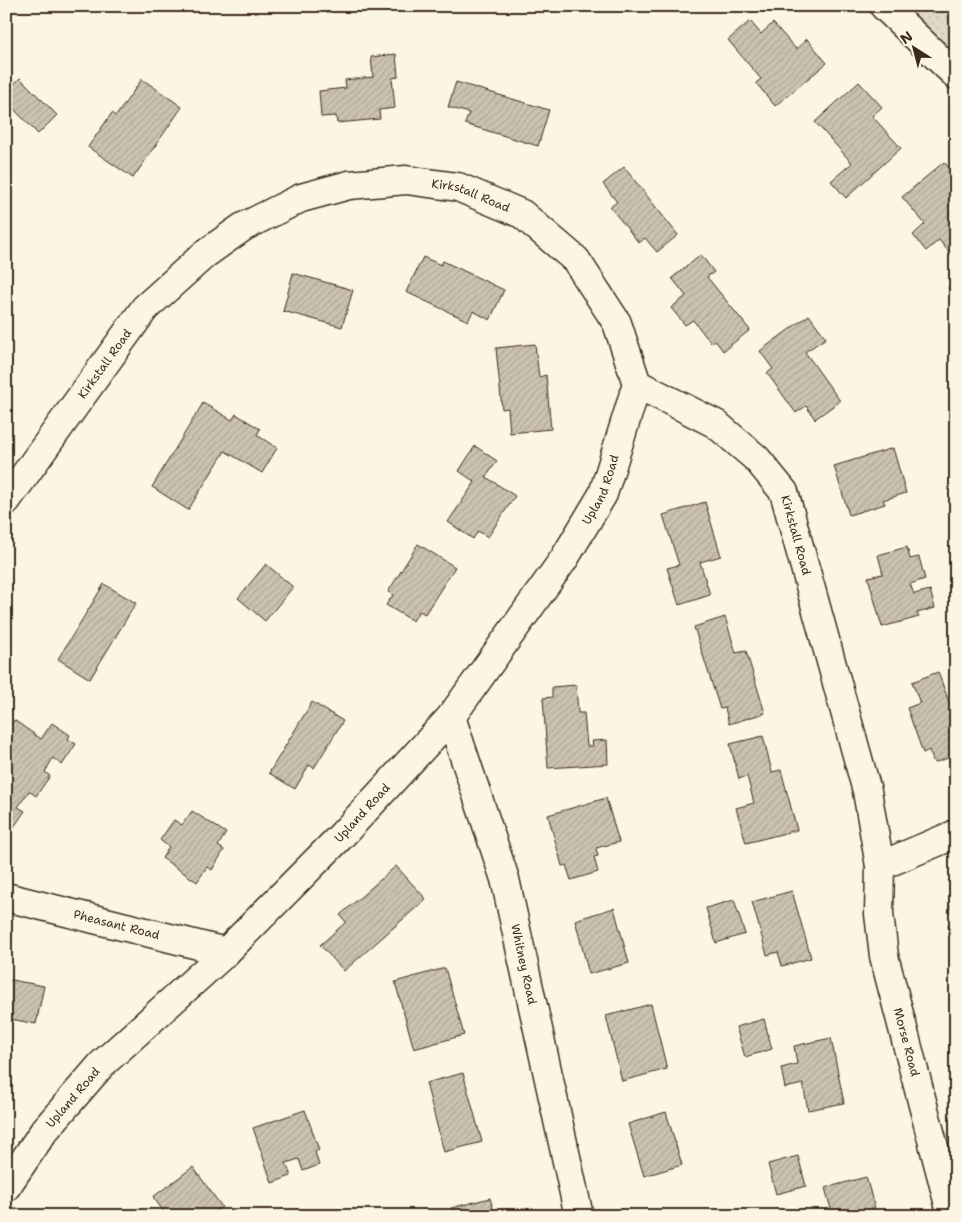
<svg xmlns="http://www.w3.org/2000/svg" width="962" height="1222" viewBox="0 0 962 1222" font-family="'Shantell Sans',sans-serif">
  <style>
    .park { fill: url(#park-dots); stroke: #8e8173 }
    .building { fill: url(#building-hatch); stroke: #3b2a1e }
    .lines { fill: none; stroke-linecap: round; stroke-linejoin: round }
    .minor-casing { stroke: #3b2a1e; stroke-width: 31 }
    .minor { stroke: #fcf5e5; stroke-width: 28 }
    .labels { text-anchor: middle; stroke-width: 4; stroke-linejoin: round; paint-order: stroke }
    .street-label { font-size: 12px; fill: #3b2a1e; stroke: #fcf5e5 }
  </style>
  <defs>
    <pattern id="park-dots" width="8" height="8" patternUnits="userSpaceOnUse" patternTransform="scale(1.25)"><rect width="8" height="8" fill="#e0d8c8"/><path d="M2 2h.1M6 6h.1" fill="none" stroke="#c1baab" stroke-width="1.8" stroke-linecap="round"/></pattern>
    <pattern id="building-hatch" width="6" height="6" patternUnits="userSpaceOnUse" patternTransform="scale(1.25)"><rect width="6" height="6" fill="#ccc2b3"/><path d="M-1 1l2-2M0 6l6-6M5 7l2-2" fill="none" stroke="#b0a79a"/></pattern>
  </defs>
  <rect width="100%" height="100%" fill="#fcf5e5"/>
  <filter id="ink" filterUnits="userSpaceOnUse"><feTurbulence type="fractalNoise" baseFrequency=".02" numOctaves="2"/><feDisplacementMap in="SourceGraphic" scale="10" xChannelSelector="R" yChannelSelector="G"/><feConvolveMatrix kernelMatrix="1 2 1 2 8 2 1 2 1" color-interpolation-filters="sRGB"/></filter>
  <g filter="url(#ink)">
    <polygon class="park" points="884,6 956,6 956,75"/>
    <g class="building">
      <polygon points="750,21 761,34 773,23 796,49 807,39 827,63 775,106 756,83 761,79 728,40"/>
      <polygon points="396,54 398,77 392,78 395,108 379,110 380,119 337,123 336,116 321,117 319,91 346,88 345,80 373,77 371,57"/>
      <polygon points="20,78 57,115 38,134 6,101 6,92"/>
      <polygon points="142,79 182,107 133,178 88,147 112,113 116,116"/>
      <polygon points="456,82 549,110 538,146 465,124 469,113 448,107"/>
      <polygon points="859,82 882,107 872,116 901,148 846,198 831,181 852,163 815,122"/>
      <polygon points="944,162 956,176 956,253 952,256 939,240 926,251 913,235 925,224 902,197"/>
      <polygon points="624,167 678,235 657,252 645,238 639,243 610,207 617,202 603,184"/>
      <polygon points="701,255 714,272 707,277 750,330 723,351 715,340 711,343 693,320 685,325 671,308 686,296 672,278"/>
      <polygon points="423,257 441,265 443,261 504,290 490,320 473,311 468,321 406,292"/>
      <polygon points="293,273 353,290 342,327 283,311"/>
      <polygon points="956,284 956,313 948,287"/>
      <polygon points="809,315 826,338 805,352 840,401 815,419 806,406 796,413 767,373 773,369 760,351"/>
      <polygon points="535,344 539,377 546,375 551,429 510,433 508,408 502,409 496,348"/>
      <polygon points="203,403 232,420 236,414 260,429 257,435 277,448 262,473 225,451 188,510 152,487"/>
      <polygon points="475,446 497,461 486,477 515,496 488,537 478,531 473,539 448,522 475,482 459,471"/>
      <polygon points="893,448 906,493 883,500 885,504 849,515 834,466"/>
      <polygon points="705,502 721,556 700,562 710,595 679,605 667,568 679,565 663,515"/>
      <polygon points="418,544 455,567 425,614 419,611 413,621 386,605 393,595 388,592"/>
      <polygon points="907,547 910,559 919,557 925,579 910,584 914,594 930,590 935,608 917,613 919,617 882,627 868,577 883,574 878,555"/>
      <polygon points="266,564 293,587 265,621 238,598"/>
      <polygon points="104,584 136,603 90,679 58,659"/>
      <polygon points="725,617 736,653 746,651 765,713 729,724 725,708 720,709 694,627"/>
      <polygon points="938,672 956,721 956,755 934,763 929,750 923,753 907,708 920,703 912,682"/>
      <polygon points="576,685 578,713 584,713 587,746 593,746 592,741 607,740 608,764 548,768 543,698 552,697 552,687"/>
      <polygon points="312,702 343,721 314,768 309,765 295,789 269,773"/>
      <polygon points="14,720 41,739 52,723 70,735 68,739 76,744 62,765 53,758 45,772 50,776 36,796 29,791 18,807 25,811 11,831 6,828 6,732"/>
      <polygon points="763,736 772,772 781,770 797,830 746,843 736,808 754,803 747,776 739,779 730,744"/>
      <polygon points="606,798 619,842 596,848 598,856 594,857 598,872 571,880 566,865 562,866 548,815"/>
      <polygon points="192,811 226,833 218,846 224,850 212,870 207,867 197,882 162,858 169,847 160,840 174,820 182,825"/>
      <polygon points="396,866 426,899 344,971 320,945 346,922 340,915"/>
      <polygon points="792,891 811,958 782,966 778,952 767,955 752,902"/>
      <polygon points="734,900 745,934 716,943 706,908"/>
      <polygon points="956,904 956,960 948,925 955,924 950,905"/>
      <polygon points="614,908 629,963 589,974 575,920"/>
      <polygon points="445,968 464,1035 414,1049 395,982"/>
      <polygon points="6,979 44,986 36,1024 6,1018"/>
      <polygon points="651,1004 667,1069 622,1081 606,1016"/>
      <polygon points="764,1019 772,1049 745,1057 736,1027"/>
      <polygon points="831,1038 844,1103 808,1110 803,1084 785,1088 781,1068 797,1064 794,1046"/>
      <polygon points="463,1073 482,1142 444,1152 426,1083"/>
      <polygon points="305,1110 319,1150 315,1152 319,1165 303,1171 299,1159 286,1163 291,1176 272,1183 253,1128"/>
      <polygon points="666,1112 682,1165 644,1176 628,1124"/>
      <polygon points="798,1156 806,1186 776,1194 768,1164"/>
      <polygon points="193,1167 222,1207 209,1216 167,1216 153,1197"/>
      <polygon points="866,1177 877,1216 833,1216 825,1188"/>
      <polygon points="490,1198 495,1216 454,1216 451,1208"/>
    </g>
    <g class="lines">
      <g class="minor-casing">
        <g id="minor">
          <polyline points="884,6 956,75"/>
          <path id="s1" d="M6,501L145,308L205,254L243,227L301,198L349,185L406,180L458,187L522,214L576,260L617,323L637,384L716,424L757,459L784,492L867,791L880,866L879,914L884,956L952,1216"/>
          <path id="s2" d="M451,717L505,879L579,1216"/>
          <polyline points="880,866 956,834"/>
          <path id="s3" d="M6,897L226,952"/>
          <path id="s4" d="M6,1187L44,1131L102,1064L226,952L342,835L451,717L564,559L603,494L637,384"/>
        </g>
      </g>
      <use href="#minor" class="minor"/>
    </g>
  </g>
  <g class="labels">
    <g class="street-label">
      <text dy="4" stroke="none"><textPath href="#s1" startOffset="604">Kirkstall Road</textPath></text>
      <text dy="4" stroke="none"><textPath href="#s1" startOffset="169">Kirkstall Road</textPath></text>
      <text dy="4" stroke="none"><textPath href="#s4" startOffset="922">Upland Road</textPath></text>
      <text dy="4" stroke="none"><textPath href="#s1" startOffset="1099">Kirkstall Road</textPath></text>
      <text dy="4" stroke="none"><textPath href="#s4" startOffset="518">Upland Road</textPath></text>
      <text dy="4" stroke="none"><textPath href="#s3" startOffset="114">Pheasant Road</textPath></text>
      <text dy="4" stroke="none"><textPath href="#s2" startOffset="258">Whitney Road</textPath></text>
      <text dy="4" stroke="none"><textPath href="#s1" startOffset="1620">Morse Road</textPath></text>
      <text dy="4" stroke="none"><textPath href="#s4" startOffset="112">Upland Road</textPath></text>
    </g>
  </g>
  <rect width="962" height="1222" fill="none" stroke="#fcf5e5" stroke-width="25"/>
  <rect x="12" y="12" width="937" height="1197" fill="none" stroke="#3b2a1e" stroke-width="2" filter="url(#ink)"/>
  <g transform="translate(914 48) rotate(324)" stroke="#fcf5e5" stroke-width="4" paint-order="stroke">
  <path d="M0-4L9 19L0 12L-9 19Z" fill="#3b2a1e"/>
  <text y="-8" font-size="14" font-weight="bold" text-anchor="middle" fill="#3b2a1e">N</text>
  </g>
</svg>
